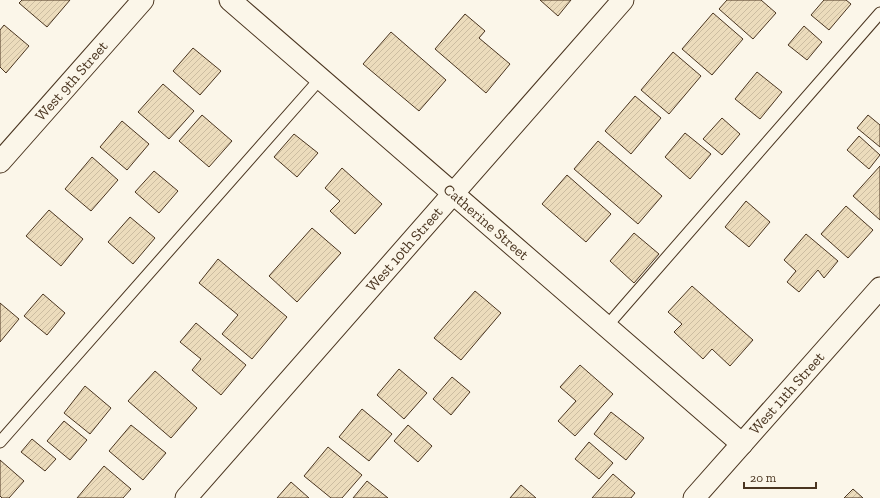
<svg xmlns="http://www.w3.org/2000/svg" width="880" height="498" viewBox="0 0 880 498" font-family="'Zilla Slab',serif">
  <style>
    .building { fill: url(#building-hatch); stroke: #4a3520 }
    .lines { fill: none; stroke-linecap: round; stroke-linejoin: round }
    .service-casing { stroke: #4a3520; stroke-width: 13 }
    .minor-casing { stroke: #4a3520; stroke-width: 23 }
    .service { stroke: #fbf6e9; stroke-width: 11 }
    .minor { stroke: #fbf6e9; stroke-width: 21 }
    .labels { text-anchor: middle; stroke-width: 3; stroke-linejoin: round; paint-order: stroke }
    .street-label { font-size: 15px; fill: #4a3520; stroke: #fbf6e9 }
  </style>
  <defs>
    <pattern id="building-hatch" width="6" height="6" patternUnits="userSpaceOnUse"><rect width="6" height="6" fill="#ecdcbc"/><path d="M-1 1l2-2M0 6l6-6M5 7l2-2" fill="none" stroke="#ccbda1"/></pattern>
  </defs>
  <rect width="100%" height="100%" fill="#fbf6e9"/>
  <g class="building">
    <polygon points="22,0 70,0 47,27 19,3"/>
    <polygon points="540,0 571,0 558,16"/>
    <polygon points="727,0 761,0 776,13 753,39 719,9"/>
    <polygon points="824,0 846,0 851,4 829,30 811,15"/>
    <polygon points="713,13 743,39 712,75 682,49"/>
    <polygon points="465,14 485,31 479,38 510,64 486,93 435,49"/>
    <polygon points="4,25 29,46 6,73 0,67 0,30"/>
    <polygon points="804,26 822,42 807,60 788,45"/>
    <polygon points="391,32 446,80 419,111 363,64"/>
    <polygon points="193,48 221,71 200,95 173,71"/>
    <polygon points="673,52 701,76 669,114 641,90"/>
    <polygon points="757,72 782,92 760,119 735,99"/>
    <polygon points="163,84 194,111 169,139 138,112"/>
    <polygon points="635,96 661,118 631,154 605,131"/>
    <polygon points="202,115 232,141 209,167 179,141"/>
    <polygon points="868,115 880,125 880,147 857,128"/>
    <polygon points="722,118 740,134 722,155 703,139"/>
    <polygon points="122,121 149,144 127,170 100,147"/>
    <polygon points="685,133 711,154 690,179 665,157"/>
    <polygon points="294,134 318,153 297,177 274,157"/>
    <polygon points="859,136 880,155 869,169 847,150"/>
    <polygon points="598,141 662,196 638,224 574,169"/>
    <polygon points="92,157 118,180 91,211 65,189"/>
    <polygon points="880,166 880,220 853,196"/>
    <polygon points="342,168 382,204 355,234 330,211 340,201 325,188"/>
    <polygon points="154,171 178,191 159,213 135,192"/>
    <polygon points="567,175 611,214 586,242 542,204"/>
    <polygon points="746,201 770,222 749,247 725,227"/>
    <polygon points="846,206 873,230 848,258 821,234"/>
    <polygon points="49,210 83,239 61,266 26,236"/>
    <polygon points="130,217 155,238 133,264 108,242"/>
    <polygon points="312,228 341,253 297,302 269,276"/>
    <polygon points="634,233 659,254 634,283 610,261"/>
    <polygon points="806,234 838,261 824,278 818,270 799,292 787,282 796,271 784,260"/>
    <polygon points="218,259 287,317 252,359 222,334 238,315 199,283"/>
    <polygon points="692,286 753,340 730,366 712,349 703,359 674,332 682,324 668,312"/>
    <polygon points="475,291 501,313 461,360 434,338"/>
    <polygon points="43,294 65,313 47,335 24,316"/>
    <polygon points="0,303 19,319 0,342"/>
    <polygon points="196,323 246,365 221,395 192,370 201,359 180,342"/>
    <polygon points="580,365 613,394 575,436 558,421 576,401 560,387"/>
    <polygon points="399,369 427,393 404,419 377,395"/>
    <polygon points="155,371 197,408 171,438 128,401"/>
    <polygon points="452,377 470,392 451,415 433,399"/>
    <polygon points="85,386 111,408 90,434 64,413"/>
    <polygon points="362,409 392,434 369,461 339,437"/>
    <polygon points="611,412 644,438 626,460 594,434"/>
    <polygon points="64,421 87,440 70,460 47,441"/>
    <polygon points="131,425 166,453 143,480 109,451"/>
    <polygon points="408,425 432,446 418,462 394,441"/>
    <polygon points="32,439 56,459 45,471 21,452"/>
    <polygon points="589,442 613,463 599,479 575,459"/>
    <polygon points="328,447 362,475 342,498 331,498 304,476"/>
    <polygon points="0,460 24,481 9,498 2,498 0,496"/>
    <polygon points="104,466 131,489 123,498 77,498"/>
    <polygon points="613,474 635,493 631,498 592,498"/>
    <polygon points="367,481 388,498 353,498"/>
    <polygon points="291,482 309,498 277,498"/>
    <polygon points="521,485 536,498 510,498"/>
    <polygon points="853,489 863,498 844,498"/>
  </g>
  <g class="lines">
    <g class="service-casing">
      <g id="service">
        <polyline points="606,327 880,13"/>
        <polyline points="0,442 320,79"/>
      </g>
    </g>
    <g class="minor-casing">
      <g id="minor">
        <path id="s1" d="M230,0L742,444"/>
        <path id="s2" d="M0,162L143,0"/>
        <path id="s3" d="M186,498L623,0"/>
        <path id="s4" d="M694,498L880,288"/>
      </g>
    </g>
    <use href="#service" class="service"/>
    <use href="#minor" class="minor"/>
  </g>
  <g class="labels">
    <g class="street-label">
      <text dy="5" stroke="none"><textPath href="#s2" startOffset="108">West 9th Street</textPath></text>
      <text dy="5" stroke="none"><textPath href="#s1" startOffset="339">Catherine Street</textPath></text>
      <text dy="5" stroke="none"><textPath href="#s3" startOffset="331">West 10th Street</textPath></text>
      <text dy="5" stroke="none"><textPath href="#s4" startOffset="140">West 11th Street</textPath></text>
    </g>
  </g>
  <path d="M744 482v6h72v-6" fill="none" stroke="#4a3520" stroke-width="2"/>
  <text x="750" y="482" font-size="12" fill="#4a3520" stroke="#fbf6e9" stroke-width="3" paint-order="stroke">20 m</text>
</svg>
